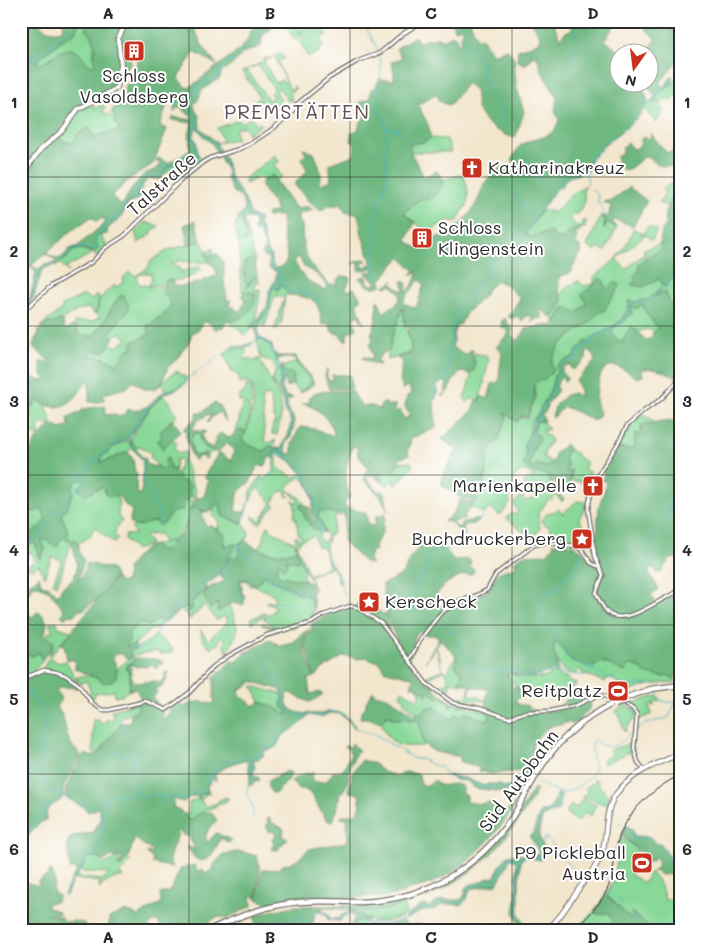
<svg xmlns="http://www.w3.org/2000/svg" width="701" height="951" viewBox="0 0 701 951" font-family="Mali,sans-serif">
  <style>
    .green { fill: #88d898; stroke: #5a8262; fill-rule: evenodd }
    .forest { fill: #6eb880; stroke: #4c7256; fill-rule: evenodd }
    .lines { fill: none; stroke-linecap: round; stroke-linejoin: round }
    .stream { stroke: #4bb7c6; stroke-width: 1 }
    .minor-casing { stroke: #716c64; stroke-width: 5 }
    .major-casing { stroke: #716c64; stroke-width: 6 }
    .highway-casing { stroke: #716c64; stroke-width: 7 }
    .minor { stroke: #fff; stroke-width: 2.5 }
    .major { stroke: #fff; stroke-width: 4 }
    .highway { stroke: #fff; stroke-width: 4.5 }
    .rail { stroke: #2b2b2b; stroke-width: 1 }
    .highway-bridge-casing { stroke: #716c64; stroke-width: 7; stroke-linecap: butt }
    .highway-bridge { stroke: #fff; stroke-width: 4.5 }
    .grid { fill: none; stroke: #2b2b2b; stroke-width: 1; stroke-opacity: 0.55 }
    .labels { text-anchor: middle; stroke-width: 4; stroke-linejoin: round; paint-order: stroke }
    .poi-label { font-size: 18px; fill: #2b2b2b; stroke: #fff; text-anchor: end }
    .street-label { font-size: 18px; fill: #2b2b2b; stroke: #fff }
    .quarter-label { font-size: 20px; letter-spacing: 1px; fill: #635158; stroke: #fff }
    .neatline { fill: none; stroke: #2b2b2b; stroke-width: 2 }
    .grid-label { font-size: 16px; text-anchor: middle; font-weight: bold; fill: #2b2b2b }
  </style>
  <rect width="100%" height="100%" fill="#fff"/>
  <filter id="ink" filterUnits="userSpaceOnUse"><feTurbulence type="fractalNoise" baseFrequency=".02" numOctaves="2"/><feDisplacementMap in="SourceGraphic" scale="10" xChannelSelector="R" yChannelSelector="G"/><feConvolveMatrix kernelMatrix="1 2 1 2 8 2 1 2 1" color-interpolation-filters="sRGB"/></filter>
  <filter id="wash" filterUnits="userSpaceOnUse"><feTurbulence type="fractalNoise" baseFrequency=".0096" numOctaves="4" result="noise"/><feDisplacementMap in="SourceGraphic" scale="20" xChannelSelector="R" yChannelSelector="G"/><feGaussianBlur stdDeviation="1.12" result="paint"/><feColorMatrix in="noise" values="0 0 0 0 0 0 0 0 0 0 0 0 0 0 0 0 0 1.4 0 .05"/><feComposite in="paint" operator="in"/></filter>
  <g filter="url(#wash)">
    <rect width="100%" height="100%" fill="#f2e6cd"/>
    <g class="green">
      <path d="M80,21H94L85,27C86,29 89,30 91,32C98,41 91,55 95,64L90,67L52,56L42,64H37L36,62L63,39L74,33Z"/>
      <polygon points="294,21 301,34 300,30 320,21 322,23 326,22 323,25 327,35 321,39 324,46 317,49 318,51 321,49 322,51 308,57 300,41 304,39 302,36 294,40 286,25"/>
      <path d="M281,54L284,58L278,62C282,71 286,83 291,90L294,89L293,86L295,87V89L290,93L292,99L288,101L279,88L276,90L281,100L268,113L260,100L249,107L248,105L260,97L242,72L259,64L265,58H271V59H265V64L276,83L282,80L284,82L286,80L274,56ZM258,65L274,89L270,93L272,96L270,102L247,70Z"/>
      <polygon points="680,77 680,92 671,102 667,98 660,106 664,110 656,123 644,109 644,104 657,102 657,96"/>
      <polygon points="90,104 95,108 103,105 105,107 103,112 108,115 110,115 113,109 115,122 120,130 93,137 79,133 73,143 62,141 59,135 76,113"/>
      <polygon points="252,117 257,125 260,123 261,125 248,134 244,126 235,129 237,141 235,139 217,143 223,141 217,128 239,120 242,123"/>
      <polygon points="430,138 447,139 451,152 410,152 409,146 410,144 424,142"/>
      <polygon points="199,155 204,160 176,184 177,174 182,170 182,165 167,172 160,180 149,178 142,186 142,190 138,194 140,198 130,203 125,211 128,203 137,199 137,193 146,178 157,178 162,176 166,169 175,163 189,157"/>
      <polygon points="275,155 279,162 274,165 282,177 276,180 272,175 263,181 259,177 246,184 244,179"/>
      <path d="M462,174C468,183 469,196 467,207L465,206L458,221H446L428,232L404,214L420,199L435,197L441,187L443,180Z"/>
      <polygon points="680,179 680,193 672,195 667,206 659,203 665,193 662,189"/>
      <polygon points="586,185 583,191 585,202 578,214 574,214 571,218 572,222 577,226 581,225 584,220 586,221 585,229 583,227 569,232 563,239 556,238 552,233 539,234 532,238 525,234 541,210 554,212 572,194"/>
      <path d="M241,215L246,236L244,243L249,237L255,261L250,259L246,261L244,272L246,281L249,284L245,288L251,283L252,280L258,277L259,282H255V290L260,289V293L255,323L250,327H254L245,336L235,325L234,326L228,321C243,320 251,310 256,296L249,291L242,292L239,244L234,226L237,225L235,223L239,221L237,217Z"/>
      <polygon points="601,216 605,219 605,228 607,221 611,225 617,227 605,251 598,247 595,251 587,246"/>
      <polygon points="145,222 159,226 151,232 152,234 138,243 135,232"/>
      <path d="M648,226L657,230L652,240L645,235L616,259L626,269L645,253L643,250L660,244L662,248L660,251L646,256L647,285L659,279L665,287L680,267L678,273L680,275V309L671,305L665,291L656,297L662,288L648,300L632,302C628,308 624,317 619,322C605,334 581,338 574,357C566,361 556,362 557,373L554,375L551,389L538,414L532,421L529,435L524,446L526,455L523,465L532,472L546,474L551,483L546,489L551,492L553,488L555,495L552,500L549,499L538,514L540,529L532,539L506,518L511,514H516L518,512L514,504L524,492L525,494L523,499L525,501L533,499L537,495V493L530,494L529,491L526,492L522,488L525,483L523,481L525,482L535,476L522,470L513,478L515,479L508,489L510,493L509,500L511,502L500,516L490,508L484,514L471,507C479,497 487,481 487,468C487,465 486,463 486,460C486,453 493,444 498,441L507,417L504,412H505L516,422L522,417L527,419L535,397L534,385L553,365L551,363C561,332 583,334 600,311H603L620,286L615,282L609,289L605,286L604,282L595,283L582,296L587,302L578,313H575L570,309L563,308L558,319L554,320L553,317L563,301L560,295L568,285H573L578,280L584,286L594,284V277C611,265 628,249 633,228L643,234Z"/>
      <path d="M95,236H101L107,246L96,257L93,253L66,268L69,273L60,263L67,258L73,251L81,249L92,253C95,247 99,242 95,236Z"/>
      <path d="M201,241L206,250L213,249V254L210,256L206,253L209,262L189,263L188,261L183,262L182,260L171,264L173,267L179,266L181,272L200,266L201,270L195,272V275L181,280H167L166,286L148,285L152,280L151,274L147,273L138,275L137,282C146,287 156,288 166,288L163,295L168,298L171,304L167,312L147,326L150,334C135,339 140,342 131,349C123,356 123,355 117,364L105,358L88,357L91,351L104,352L110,344L118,346L127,339L120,333L114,336L113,339L110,333L128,310L121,295C109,309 105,323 93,336L78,335L77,326L73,322L88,321L89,323L100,317L97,314L95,315L98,308L100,298L114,285L116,287L124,282L123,278L129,272L135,276L148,268L151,261L168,250Z"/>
      <polygon points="283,285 288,294 293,295 285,295 282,321 277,330 274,330 284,299 284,297 275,296 265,326 258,325 268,310 272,288 275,287 277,290 279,290 280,286"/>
      <path d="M84,295L92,300L96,295L99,296L97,309L94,314L89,308C77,309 72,315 62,319C56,322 49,324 42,325L61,310L63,305Z"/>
      <polygon points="631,305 634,307 643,305 646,313 658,328 653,333 649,329 643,330 638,332 631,326 622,343 612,335 612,329 625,321 632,313"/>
      <polygon points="403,307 405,326 410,340 411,353 387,360 392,337"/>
      <polygon points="260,338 270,346 280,367 281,378 279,391 272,382 276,368 271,362 261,358 257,340"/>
      <path d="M253,342L245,347L234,348L235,350L240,349L245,350L247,353L244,358V360L250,358L251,360L257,361V359H260C265,373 275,385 280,399C283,411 280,424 277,435L272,434L273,424H275L270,396L268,395L262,398L265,441L268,443L276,440L273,447L270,446L263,451L246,444L242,439C250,425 260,396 249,381L239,383L238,381L240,379L235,372L232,373L224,354L234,345L236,346H243Z"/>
      <polygon points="474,353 487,356 489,359 485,378 483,379 485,382 479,400 470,399 468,403 464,399 471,376 470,374 474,370 475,361 473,360"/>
      <polygon points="295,362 302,370 304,370 312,382 309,383 306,388 300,393 293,385 294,377 291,373 284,372 283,367"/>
      <polygon points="176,371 187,378 186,383 177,389 185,380 177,388 165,391 162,382"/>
      <polygon points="247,384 251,386 252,405 248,407 251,409 246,432 243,430 236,433 241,410 244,402 248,406 243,401 239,401 239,396 245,391"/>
      <polygon points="163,396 168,399 178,416 170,421 160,432 169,443 172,438 177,443 174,448 178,453 187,452 184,459 192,484 196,491 194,498 190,497 191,495 176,476 182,460 176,459 175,468 171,471 170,467 162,470 150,458 152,454 140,446 137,448 130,440 150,408"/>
      <polygon points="37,400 46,405 52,424 48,426 44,422 37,429 39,430 39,436 32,433 28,449 22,448 21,450 21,438 31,419 29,413"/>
      <polygon points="642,413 651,419 654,423 642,425 640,436 635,433 635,448 629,449 619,447 603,471 601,470 625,432 629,431 631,423"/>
      <path d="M537,421L543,422L549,430H544L543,433L550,437L551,443L548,444L543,457L552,462L547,467L537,464L533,468L528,465C531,458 533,451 535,445C539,435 529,433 537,421Z"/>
      <polygon points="196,432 200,435 200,442 210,450 215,451 207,455 207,458 204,459 203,456 206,455 206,452 203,455 195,456 192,453 193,451 190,439"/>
      <path d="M129,440L130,445L133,448C129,452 105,462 101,462V457L111,450L112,448Z"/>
      <path d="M276,449C281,452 299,466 303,471C305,474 304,475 305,478C308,487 315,494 314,504L309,486L301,477L291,483L287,489L299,497L307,507L301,504L300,508L303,510L309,525L320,532L319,538L321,542L325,541L327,536C323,531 323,523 318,517L319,511L320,510L333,513L346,512L345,515L335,516L332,535H329C320,561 334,560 341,582L339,584L335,571L331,567L309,576L315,590H314L313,585L299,558L295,536H297L299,541L301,538L298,532L296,518H294L295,506L293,500L296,503L299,501L288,491L286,494L290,497L286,496L285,490L279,493L272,503L276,506L270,510L260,524L256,522L252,516L260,521L272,503L257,488L249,502L251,491L261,476L264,480L274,471V461L272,457L275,454ZM277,453L289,460L302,473L294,478L277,467ZM314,536L317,547H323L329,566L309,575L297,546L302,540Z"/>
      <polygon points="567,449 576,453 578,457 587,463 584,469 590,472 586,482 572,481 571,469 569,473 567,473 567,462 564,462"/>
      <polygon points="399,461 411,462 412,468 395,487 393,480 387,486 380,476 384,471 396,469 397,464 400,462"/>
      <path d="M81,479L84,481L80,491L91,492L103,487L106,495L117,496L119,505L118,516L122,521L115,529L117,531L114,534L118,538L114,543L94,527C89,541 89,536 78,544L75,539L72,540L60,578L56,585L53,583L62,560L52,557L44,577L39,565L31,569L28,567H25L35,561L32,552L21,557V550L34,542L42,559L41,554L43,555L44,554L45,548L41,540L44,539L52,544L63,538L71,540L66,536L69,533L61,515L68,506L71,497L73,495L72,488L75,481Z"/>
      <path d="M185,499L192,501V504L207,511L205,512L191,506C186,524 187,534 167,542H171V548L160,551L154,545L166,542H163L160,534L146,535L145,537L149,541L150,545L135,550C133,546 127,542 124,539L125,535L136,534L131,528L133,526C142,527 147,521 156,521L160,526L173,511L182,510Z"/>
      <path d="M577,501L588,502L587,506L586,505L579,519L583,526L584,534L590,533L591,542L585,544L581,541L584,539L582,536L576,539L572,544L560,542L551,538L549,526L544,524L542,522C544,510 552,515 559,509L562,514Z"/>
      <polygon points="220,503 222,516 242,524 248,503 243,523 249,533 247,539 239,543 239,553 235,559 232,556 220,572 220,576 213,579 236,544 230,546 223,545 222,532 219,531 218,520 212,516 214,510 211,509"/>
      <polygon points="21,504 27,506 33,512 42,509 46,519 35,532 21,542"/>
      <path d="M268,526L274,532L295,543L296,549C284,556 272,554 259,549Z"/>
      <polygon points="287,559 297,562 300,560 304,570 303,576 305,581 280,576 277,573 277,565 287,564"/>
      <polygon points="264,575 272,581 311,598 314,608 312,619 310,615 302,621 296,622 296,627 279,629 279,630 261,637 268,632 278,630 262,625 261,623 275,627 263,618 266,617 265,615 252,623 250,619 264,613 271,614 275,608 274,605 266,603 267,601 274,603 274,595 252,584 251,587 246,580 240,582 243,588 241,589 238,582 241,579 246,579 256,585"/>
      <path d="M206,587L208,589L203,596L211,608L217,604L219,607L217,611H220L230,604L238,630L228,653L225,650L226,648L223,645L226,641L221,637L219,639V643L211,648C203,643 201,639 201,630L208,640L228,621L224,616L217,621L205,605L190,619L191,620L181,610L183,607H189L187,613L189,614V617L192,614L190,612L193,607L191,604L192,602L204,592Z"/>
      <polygon points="157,620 166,621 156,629 152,629 135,644 126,647 129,633 139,623 141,622 148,626"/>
      <polygon points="51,622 57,622 58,627 71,631 50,656 48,655 52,650 54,640 49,639 47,636 49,632 53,631 49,624"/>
      <polygon points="156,635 173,649 173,653 159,654 158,651 131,656 130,651 146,643"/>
      <path d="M439,638L438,642L440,640L436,647L440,657L441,666L447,672L456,656L462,674L459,682C465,682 468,683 473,687H471L469,695L478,696L485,701L469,700V705L458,704L460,696L467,698L470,685L450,682V690L445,689L446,688L441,685L448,682L447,676L444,671L427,678L436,689L426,681L425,677L431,675V674L444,670C438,663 439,654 436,647L425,662Z"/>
      <path d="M556,642L572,662L592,668L601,662L619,668L633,665L655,674L666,677L670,675L676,682L649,685L618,695L614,689L619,686L615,680L610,678L605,680V682L582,673L581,670H578L577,674C560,675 556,661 553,647Z"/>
      <polygon points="21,652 32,655 39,652 43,661 34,670 35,673 24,677 24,671 21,667"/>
      <polygon points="49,657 59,663 66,661 78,682 43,669"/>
      <path d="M131,657L135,658L131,664L129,663L125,669L128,670C129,677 130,682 129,690L136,688L123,693V696H115L114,691L95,693L94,699L89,698L88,695L91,693L87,682L86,681L80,684L77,677C87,674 95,676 104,683L112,681L116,675L117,669Z"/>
      <path d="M509,673C519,678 536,679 547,677L549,674L557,673L561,677H568L570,682H576V686L549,694L515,687V684L507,675Z"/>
      <polygon points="252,686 282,694 283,701 281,704 282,707 287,711 287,715 272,706 260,702"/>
      <polygon points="402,690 418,700 420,691 426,692 426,695 429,692 439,698 441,695 450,702 449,707 453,707 452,702 459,705 458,708 461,705 486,711 490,717 487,720 478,718 465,712 462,716 459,714 455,715 454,719 448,718 448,716 429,707 419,714 404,703 405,698 400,696"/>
      <polygon points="657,696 660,701 654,702 655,705 653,706 653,704 649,705 652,714 638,720 637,715 629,704"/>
      <path d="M138,703V710L120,718C123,729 112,734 106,742C103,747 101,752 96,755L93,752V719H99L101,724L108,719L111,721L114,715L111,711L112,710Z"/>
      <polygon points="625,705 633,710 637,718 630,723 625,732 616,711"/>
      <path d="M387,715L392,718L419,721L424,745C419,747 417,746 412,746C394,748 387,738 381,722Z"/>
      <polygon points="633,742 634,750 604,764 603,758 611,757 612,755 609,751 611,750"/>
      <polygon points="594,779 597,780 600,787 611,798 608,805 582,797 582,796 588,792 585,788 594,782"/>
      <path d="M207,789L210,793L206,794L201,800L205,807L218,803V801L226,797L229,799C217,808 199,811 192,820L186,819L184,814H189V803L199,798L200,799L199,795L206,793Z"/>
      <polygon points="582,799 596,805 591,816 585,813 577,822 566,813 571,805 577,808"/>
      <polygon points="621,837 637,849 631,877 634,877 644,883 650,872 660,883 665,900 675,898 680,908 680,930 648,930 627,916 621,909 606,895 614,879"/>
      <path d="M122,855L117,864L118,866L128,858L131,861L120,873L123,877C115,876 106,883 101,886L100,889L99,885L100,882L75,879L77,877L103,880L108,873L81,872L87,858L98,857L105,864Z"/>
      <polygon points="404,905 406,913 404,916 387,921 373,922 356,912 348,910 382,910"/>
      <polygon points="595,910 597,914 603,914 606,912 609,913 617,930 575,930"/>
      <path d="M359,919C372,929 388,928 403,921L405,923L408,930H351Z"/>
    </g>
    <g class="forest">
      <path d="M21,21H37C44,30 51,33 62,30L64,21H80L74,33L63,39L36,62L39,64H42L61,51L70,48L78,52L90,66L95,64C93,59 94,57 95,51C95,41 92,34 85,28L96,21H127L118,36L120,68L118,69L116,85L113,88L77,107L59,132L48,141L21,176Z"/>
      <path d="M128,21H176L178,24L184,21H210L194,28L202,45L217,65L196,53H194L178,77L184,86L189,88L239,50L247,41L250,32L258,21H273L270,30L262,36L261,46L243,53L231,66L221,72L220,78L202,90L198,100L194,104L195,110L199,116L200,128L216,142L221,154L218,155L212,143L205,138L198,129L195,128V132L193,137L196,140L198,156L189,157L183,162L174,164L166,169L160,177L146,178L137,193L138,198L128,203L121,218L108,228L107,234L96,236L98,249L94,252L81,249L73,251L59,265L50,266L42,270L33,299L21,312V309L30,298L36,272L30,267L21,278V177L41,150L59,135L62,141L72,143L79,133L88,128L92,130L93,137L120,130L115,122L113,109L125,94L124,87L128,83L131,85L134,80L139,48L133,39L130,41L131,57L130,65L124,69L121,67L118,40ZM168,101L175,103L174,112L177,108L180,107L194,119L193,120L173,117L172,120L192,123L189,135L190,149L183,155L168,163L158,158L156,162L161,164L160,166C156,170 151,171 146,173C139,177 124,200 122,206L112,196L130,179L153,164L167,129L160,126ZM90,218L95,219L96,222L103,218L106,222L78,246L69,249L66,254L59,259L46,254L55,260L56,263L44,265L38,269L31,266L70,232Z"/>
      <path d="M451,21H470L476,37L482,38L493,55L507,49L514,58L516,86L524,112L515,138C501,135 483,123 478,110C475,104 477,97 475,90L467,83L451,103L448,105L439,101L437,95L435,94L418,105C423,117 431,124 430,138L424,142L410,144V151L424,177L437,171L443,180C440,192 433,202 420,199L404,213L415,223L406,240L417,248L424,241L429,242L427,238L429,235L433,239C453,234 469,218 478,200C481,193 483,184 488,179C492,174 498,170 503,166L508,171H514L517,166L512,160C514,156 517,150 520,146C532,135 555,143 559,119L555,112L557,97L542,72L537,56L533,55L529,62L523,65V63L517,61L518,50L540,42V36L531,21H553L560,39L564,33L572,29L573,21H617L605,40L620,52H618V82L643,83L644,91L647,98L645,107L638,117L610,140L590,160L588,171L567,178L562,186L555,190L525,234C530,240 543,235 548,231L556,238L563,239L569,232L583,227L576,235L577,238L575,243L581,247V253L570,273L559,277V293L563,300L554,316L551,317L542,310L540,311L542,315V318L536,319L532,322H531L533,318L528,315L522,321L517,316L511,319L509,317L508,315L512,312L520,298L505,284L497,281L485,291V295L466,313L460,325L457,324L453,335L454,338L452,347L461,353L467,355L470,350H473L471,357H474C473,364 478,366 470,374L463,372C451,375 453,388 444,396H441L445,392L447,382H440L437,386V394L434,402L436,428L411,438L409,448L407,449L409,455L398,459L401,462L397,464L396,469L382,472L380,478L384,482L379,481L373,475H368L366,477L377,491H381L385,493L388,511L381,497L363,479L368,467L358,456V450L353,445L346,468V484L350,497L346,501L344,507L366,513L368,525L373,526L375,524L376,516H381L385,512V521L383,522C384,536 378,536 374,548L376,550L371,551L369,560L372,563L371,564L364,562L343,541L345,512L338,513L319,511L318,517L321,521L324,533C314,531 303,520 303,510L299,507L301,504L310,508L309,515L313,520L317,522V520L314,518L311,514L314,499L304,473L278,449H276L273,457H269L265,467L258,465L250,482L239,491L235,509L238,512H245L242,523L222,516L220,503L211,509L209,513L192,504L195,497L201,498L205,494L208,480L204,477L219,452L231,461L234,451L227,443L217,453L204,447L200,442V435L196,432L190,440L192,453L196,456L203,454L206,452L207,453L205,455L196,458L195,461C188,453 190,445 185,435L186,432L184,429L196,417V413H201L214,403L219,405L226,422L220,412L211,418L208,423L207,422L211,416L209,414L197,421L192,430L197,431H205V433L202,436L205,444L213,448L216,438L220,433L229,438L240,430L246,432L242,439L246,444L263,451L270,446L281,449L285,439H288V433L291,423L289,417L285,412L284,402L278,390L281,380L280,367L282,365L284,372L293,374V385L286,387L285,378L281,386L285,396L293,398L287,401L288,412C300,419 292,436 285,444L287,454L292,453V444L300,427L315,429L334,436C335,423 314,404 302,404L310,402L309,398L316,392L351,390L362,406H373L379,410L380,406L385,402L386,405H396L394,408L396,412L400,410L404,419L410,416L405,407L407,396L411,394L409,386L402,389L401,388L403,386L400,383L402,361L397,358L410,354C413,344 409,340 407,331L411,327H405L403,307L402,308L397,325L392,337L389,351L383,353L377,360L380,365C375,365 366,360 362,358L365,357L371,359L373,356L370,346L373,339L371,334C378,319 376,315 377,300L379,301L383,313L391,307L395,306L400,299L399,292L391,285L387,287L384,286L389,284L394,280L392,283L395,287L404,291V287L402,281H404L407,284L406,292L412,286L418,273L411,274L415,271L400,257L381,280L382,285C372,290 366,286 359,278L365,276L367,278L366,280L371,285L378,284L366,273V272H374L373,268L359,271V263H352L365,259L367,261L362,263L363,266L362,268L367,267L368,264L372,265L362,235L358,214L345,212L341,204L326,207L321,211L311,204L294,184L307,171L302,158L306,154L303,148H304L307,151L314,153C318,163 323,173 320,184H324V182H330L331,176L329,164L354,155L355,145L351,141V133L358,130L360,122L363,120L365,114L359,111V102L370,99L371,89L375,88L380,78L382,80H394V72L391,62L396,61L402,57L396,49L397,48L415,36L419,43L429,38L430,40L438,37L443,40L452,35L455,36L458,44L462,40V29L460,27L455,30ZM419,280L424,284L416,308L403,303L405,298Z"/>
      <polygon points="651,21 680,21 680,57 659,84 664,87 672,76 673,83 657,96 658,102 648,104 654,98 655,94 652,92 645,83 648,82 648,52 633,52 642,48 647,52 649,51 655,39 645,28"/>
      <polygon points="650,133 667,153 680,150 680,162 678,166 661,166 649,158 644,157 628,170 624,171 617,161 617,156 622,153 623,147 628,143 631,148 636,149 641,144 641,139 645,136 649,139 651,137"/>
      <path d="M222,155C229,162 226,170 231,178C239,193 245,194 250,214L260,219L258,223L262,230L267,250L271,255V260L274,268C294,267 285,248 283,236C282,229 283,223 282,216H271L268,218L266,215L267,213L277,212C274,201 265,194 260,184L272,175L288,198L297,209L306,206L313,210L298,214V222L302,224C302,258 308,262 330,285L333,284L337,286L336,281L342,276L349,277L350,280L346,288L348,291L354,288L361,299L357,304L364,324L358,315L353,319L357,329L347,333V340L345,341L339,334L332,332L330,325L326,323L324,325L322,324C318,295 313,300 288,294L282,285L280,286L278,290L275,287L272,288L269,308L260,321L258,333L260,337L272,345L273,351L278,356H296C297,363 310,373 314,384L301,393L300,392L306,388L309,383L312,382C306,373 298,367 294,358H278V363L270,346L262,339L257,340L255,327H250L267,307L269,291L275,280L277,272L269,268L268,256L265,258L262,255C263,253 264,251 265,249C266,243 260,238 260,231L254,232L255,221L251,218L243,219L249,237L244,243L243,242L246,236L240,216L245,210L242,198L233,192L226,176L228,173C226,167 221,161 220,156ZM299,257L304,267L315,273L327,285V288L324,290C309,282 300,277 294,260Z"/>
      <polygon points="629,187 647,201 633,226 616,220 612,222 617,227 607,222 604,228 605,219 601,216 601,215 608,218 611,205 603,202 613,200"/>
      <path d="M680,193V267L676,270L677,272L665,288L659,279L643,287L631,285L636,279L633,276L638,272L639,263C646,256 657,255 662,248L660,244L662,230L667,224L664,218L672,195Z"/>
      <polygon points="195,221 201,241 188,243 184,225"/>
      <path d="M206,252L210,256L213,254H218C228,265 222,276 225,289C226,293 227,296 227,301L231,300L229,306L232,308L234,306L236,310L240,311L246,300L242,296L244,291L256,294C255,309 243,321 228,321L222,328L218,327L216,330L208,322H204L199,329L192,333L189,342L176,360L168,367L161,385L153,389H145L133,381L127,388L103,394L104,400L99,402H89V384L86,381C75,402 61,416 37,400L33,407L21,408V366L23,368V373C30,375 34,380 43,381L45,379L42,375L40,363L41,361L48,363L49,361L33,347L35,339L38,335V330L40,331L42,325L63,320L64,329H68L74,325L77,329L78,335L93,336C106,324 109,308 121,295L124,296L129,305L128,310L110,333L113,340L104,352L91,351L89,356C100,356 107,359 117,364L128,349H132V342L150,334L147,326L167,312L171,305L168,298L163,295L166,280L173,281L174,286C188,288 204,280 218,275L214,266L209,263Z"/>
      <polygon points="251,259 255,261 257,277 252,280 246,288 249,283 246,283 244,279 245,276 244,263"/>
      <path d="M600,278L603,280L605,286L608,289L615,282L620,285L619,287L603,312L600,311C583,334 561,332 551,363L554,370L544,380L538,381L534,385L535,397L527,418L524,416L520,417L517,422L504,412L507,417L498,441L494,443L487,456V470L477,500L474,502L458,496L442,485V476L458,448L452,447L442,439L473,410L476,401L480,400L481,396L488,399L492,384L500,381L499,376L502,352L496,347L509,333L505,328L501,327L502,321L505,318L506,321L513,329L511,335L518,341L526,329L546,325L554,326L556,323L553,322L558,319L563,308H567L577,313L587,304L586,300L582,296V294L593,286Z"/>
      <path d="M662,287L656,297L665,291L671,305L680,309V379C666,373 657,367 642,369L643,376L637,378C622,367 604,356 599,381C597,388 595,398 597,405C598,409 601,412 599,416C598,418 594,420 593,421C590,418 569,408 564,407L554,417H552L556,404L563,398L564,396L573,393L580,396V391L576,381L595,361L593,354L587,350L586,359L573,370L571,369L570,364L563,367L562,373L567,378L566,381L564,382L563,377L559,379L556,388L558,390L547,405L545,413L542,414L544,421H537L533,433L538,435L540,439L534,447L529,466L534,468L537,464H539L540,466L547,467L554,460L555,453L566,444L570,449L566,451L564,461L567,462V473H569L571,469L570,484L568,487L559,489L561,496L564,499L563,501H561L554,493L553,488L557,483H551L546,474L532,472L523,465L526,455L524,444L529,435L536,416H538L539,413H541L540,408C543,403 549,395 551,389C553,383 552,378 557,373V365L565,360L574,357C581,337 606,334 620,321C622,319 627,311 628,308C629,305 628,303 629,300H631L634,303L641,300H648ZM631,305L635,309L643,305L646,313L658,328L653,333L652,338L646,340L631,326L622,343L612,335L613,329C620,323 627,321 632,312Z"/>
      <polygon points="327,368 327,377 331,381 334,379 331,376 333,375 350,375 352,388 329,389 325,376"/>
      <path d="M177,388V389L164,394L150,407L129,438L112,447L111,450L103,455L100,460L101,462C109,462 118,454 128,452L133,459L135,473H137L136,484L137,493L140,494C143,488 143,469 143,461L130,445L129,440L132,441L141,456L146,459V463L151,466H157L161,470L163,467L166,468L165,458L168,457L171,470L175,468L174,472L178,474L177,476L182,482L185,481L190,486L189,491L191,495L189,499L185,501L182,510L173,512L160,526L156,521C147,521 140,530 131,524L130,518L132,511L124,504L119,496H107L103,487L86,494L78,489L79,486L83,484L84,481L77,480L72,488L74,494L70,497L69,505L61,515L69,533L67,536L71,539L70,540L61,538L57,547L44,539L42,540L45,551L41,553L40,562L37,547L34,542L21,550V542L46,521L42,509L33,512L27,506L21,504V475L25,468L30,469L31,468C31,465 29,463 29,460C28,448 43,430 53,425L61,429L69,426L68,417L81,412L83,409L104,406L106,407L105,415L116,414L119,417L123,415L128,409C144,415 151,401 162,393C166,390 172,390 177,388Z"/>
      <polygon points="172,420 181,431 163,449 157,441 162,437 160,432"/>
      <path d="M662,421H680V561L676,558H670L661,573H657L654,568H652L649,570V573L658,587V589L651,595L656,602C646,608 622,622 610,613C604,609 600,599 597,593L603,576L598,566L592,537L597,534L599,506L605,489L606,482L602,480L604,475L603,471L617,448L625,449L635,448V433L640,435L642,425Z"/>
      <path d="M460,499L473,504L464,516V520L461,519L452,523L458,528L461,525V523L475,519L479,520L473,524L465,525L462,532L465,534H462L450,522L444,521C450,518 458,507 460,499Z"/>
      <path d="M191,506L205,512L202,514L206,526L211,525L215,529L216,527L217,531L225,534L224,546L237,544L212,581L204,586L206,587L204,591L192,602L191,604L193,607L190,612L188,611L189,607L186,606L166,621L157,620L148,626L141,622L139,623L129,633V641L126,646L127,647L135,644L136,649L130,651L131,658L127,659L124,657L125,654H115L113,658L117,669L116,678L112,681L104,683L100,679L75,669V660H67L64,644H61L66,637H68C81,614 103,599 115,577L120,583L126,581L128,573L127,569C134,560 142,548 154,545L160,551L171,547V542L184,533Z"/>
      <path d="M75,539L79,546V552L84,561L77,582L84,573L87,563L111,569L115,575L105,592L95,602H93L83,610H79L75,615L66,616L65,619L61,615L64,612C62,603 53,599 50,591L33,584L31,590L21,598V592L24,590H28L30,587L29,583L34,581L39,576L42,586H48L54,591L55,595L62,591L60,590C63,585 66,585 69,582C83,570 74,556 72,542Z"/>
      <path d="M246,541C259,552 280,558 296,549L300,560L296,562L287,559V565L283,568L281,564L277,565V573L280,576L303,580L311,583L314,608C309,600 313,593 299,595C290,584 274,584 264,575L256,585L246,579L239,581L242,592L245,597L243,605L231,603L220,611H217L219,607L218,604H216L211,609L203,596L210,587L223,582L224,580L219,575L220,572L232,556L235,559L239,553L240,543Z"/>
      <path d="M429,541L438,547L445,549L454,560L468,559L471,561L469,567L475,570L472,574C455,574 441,586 432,601L442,607L452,604L444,610L424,634L420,631L416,634L413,644L415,648L408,660L423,680L452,703L454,706L449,707V702L444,699V697L441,696L438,698L429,692L426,696V692L420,691L414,685L412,687L411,685L414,679L411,677L386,671L378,661L370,660L367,657L360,659L344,656L324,668L315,677L305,646L306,638L309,632H311L312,623L340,609L354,607L364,596L381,613L386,615L390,634L406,656C392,634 383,610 383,584L402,575L412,556L419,548V544L422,542L426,545L428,544Z"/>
      <path d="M553,543L575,546L582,551L591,563L600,569L602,575L595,593C599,599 603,608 608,612C623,625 664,600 680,592V671L676,672V678L674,679L670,676L663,677L644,673L642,669L633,665L629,666L625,672L604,662L599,663L592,668L572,662L556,642L553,649L556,657L558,671H552L533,677L513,674L509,671L506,675L512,683L511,687L518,689L524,688L522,695L515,702L521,705H526L537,712L559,710C562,701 569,697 577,692L592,696L589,709L579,721L572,724L568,722L561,725C549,722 537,736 532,746L535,759L534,760L531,751L529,752L532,764L531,768L529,769V775L522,774L519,771L492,774L479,771L480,768L460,761L461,757L435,752L423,744L419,722L417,720L397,719L387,715L381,722H377L369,718H360L362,711L366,706V702L373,691L374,694L387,697L414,714L416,712L419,714L429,707H435L437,710L449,716V718L454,719L456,714L462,716L465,712C473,716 480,720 488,720L490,717C484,707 485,700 488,689L473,687L464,682L459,683L460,678L462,674L455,665L457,657L439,638L433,635H425L439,615L457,603L487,591C491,587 491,584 493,579C498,570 507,570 514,568L516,565L514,562L522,555L547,554L554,545Z"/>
      <path d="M21,612L33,617L36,613L40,612L47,622L45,634L49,639L54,640C52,649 49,653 42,659L39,652L33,656L21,652Z"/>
      <path d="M310,629C296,642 309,662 314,677L308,679L310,694L321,692L323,694L314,700L309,702L290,693H287C282,717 306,713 322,714L326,713V711C344,712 343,713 355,726L354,728L347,719L339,714L331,713L321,717L308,715C302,725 294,728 285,734C275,740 283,750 264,750L263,756L258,759L253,760L255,768L253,774L260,779L259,781L256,780L252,785H248L250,780L248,761C234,760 228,767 215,773L216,781L213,779L207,786L208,792L199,795L200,800L196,796L191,797L183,802L174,799L173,808L180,810L188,820H192C198,812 202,813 211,812L217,820C210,828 203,832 207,843L216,833L231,840L229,843L220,838C217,848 207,868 195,858C193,856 190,851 187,848L188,846L195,850L193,844L190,840L191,837L183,835L180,831L178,832C177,843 164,856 173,868L152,863L153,860L147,853L149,852L151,854L153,852L136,839L134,841L128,858L123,862L122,866L121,864L119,867L118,866L123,857L122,855L116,857L111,856L104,861L98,857L87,858L79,873L72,882L66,896L64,895L71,879L73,878V875L77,874L75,872L79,869H70L67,842C73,832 83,836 93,832L96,825L101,821L99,808L88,812L83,807L65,797L66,788L84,754C88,755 92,757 96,755C100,754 119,727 121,723L130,722L131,714L139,709L138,703C149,702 153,705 162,710L163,719C169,715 170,708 177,703L184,707C193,702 201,700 212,704L215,701L214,699V678L232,660L235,662L245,653L267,641L270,640L281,646L293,642L300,635ZM251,681L281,690L283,698L281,706L287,711L288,715L272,706L260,702L254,706L241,696L239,690L250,684Z"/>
      <path d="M135,658L157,659L163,662V664H158V669L151,664L148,667L145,666L143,667V666L136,667L133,665L129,666L130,669L132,668L130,671L132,674L131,677L135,683L156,681L159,683L165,679V672H169C166,679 165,687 155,689L157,692L153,698L159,705L166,707L167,709H162L148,701L125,705L141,699L135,687L128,690L131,682L128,670L125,669L129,663L131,664Z"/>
      <path d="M44,671C57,671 68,678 79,685L76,688L62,687L56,690C61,696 62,700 57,707C67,718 64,736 73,747C76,751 79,750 81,756L64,786L62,799L56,802L47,810L46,820C34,824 31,837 21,842V787L28,777L25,772L21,779V679Z"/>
      <path d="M352,743L359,751L356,752C354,757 352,763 350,768C347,781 350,784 339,795C340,802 335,813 333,821L330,822L326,819L310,793L304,789H298L291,782L292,780L307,773L310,774L313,772L312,782L327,781L333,772H340L343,770L351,754L349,750L344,746L351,747Z"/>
      <path d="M362,760L373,763L383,772L398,776L406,772L419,774V779L422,785L428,786L434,780C439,788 446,785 453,784C456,784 459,785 462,786L463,788L461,793L467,796V802L480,804L490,802L494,806L504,811C516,807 517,799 524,789H526C502,830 458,884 408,889L404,893L378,898L373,896L357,898L315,896L268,904L257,899L262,870L278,869L281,866L296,861L309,849L347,842L348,838L347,819L341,818L342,816L356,814L361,806L359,794L349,792L348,790L354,770Z"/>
      <polygon points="287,771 291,773 290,778 276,793 272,793 268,787 268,781"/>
      <polygon points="447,775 465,778 484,786 488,784 500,784 504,787 509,787 527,781 528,784 514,790 503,792 474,788 467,781 456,780"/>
      <path d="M534,788L537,790C509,840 481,872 429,896L427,899L424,896L425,894C479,872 506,838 534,788Z"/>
      <path d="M558,793L562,796C558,800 561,806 557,812L549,813L542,818C541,823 539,829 539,834C539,844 551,849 540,860L528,857V854L538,855L539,852C535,847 535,842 530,838V835H532L541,811C553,811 553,802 558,793Z"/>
      <polygon points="268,818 270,818 271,822 284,829 283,836 288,839 280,846 278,850 274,850 271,848 274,844 272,839 275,838 276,835 273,831 268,832 267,826"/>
      <path d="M626,825L633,830L634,836C646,837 648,834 657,844H661L679,872L680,884L677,883L674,874L660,875L656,871L652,872L658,866V859L655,857L653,860L646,863L644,856L622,835Z"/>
      <path d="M235,852H242L257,856L260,869L256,898L251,895L252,906L227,918L217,917L206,924L203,930H162L158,921C152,921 150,925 147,930H109V918L126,911L138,916L161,903L160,894L170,891L181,868L195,865L197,871L203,869L205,874L214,869L213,865L223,855Z"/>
      <path d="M508,855H527L521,860L519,884V915L525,925L524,930H519V924L514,913L516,898L517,862L509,857C509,866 501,875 497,884L470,889L467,899L461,905L443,904L435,909L422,911L406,919V916C412,912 419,906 425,905L429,907L441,900H461L465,894V888C471,883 477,884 483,881C485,880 487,878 490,877L494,878C498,868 502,863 508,855Z"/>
      <path d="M50,869C56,876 54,884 53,892L59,896L56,902L48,903L47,906L48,908L56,910L59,914L56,915L47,914L50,916L61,917L64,922L73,921L84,923L87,930H43L21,922V881L39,886L38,881L47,876Z"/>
      <polygon points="606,895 631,919 633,916 630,913 632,913 647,925 647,928 649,930 617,930 609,914 606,912 603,914 597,914 595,910"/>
      <path d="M410,899L412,902C396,907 378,913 361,911C349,910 331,907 318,909L329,914V917L332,919H338C348,907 358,913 369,921L365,922L359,919L354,925H351L355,918L352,914L343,916L340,921L328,920L327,915L319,912L315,914L313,923L304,928H302L298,923L289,930L287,924L277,919L267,925L261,923L254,930L257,926L255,918L256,915C270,912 284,907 298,906C336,905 373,909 410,899Z"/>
    </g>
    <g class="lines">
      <g class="stream">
        <polyline points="369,21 366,28 379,52"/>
        <polyline points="451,21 456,29"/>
        <polyline points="65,31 69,21"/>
        <path d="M458,34C460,37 462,41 465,44C473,52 479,48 480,64L483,67L484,84C492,87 495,92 495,100L498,104L497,108L503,119L499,128"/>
        <path d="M380,58L381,76L376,89L379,97L376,100L378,104L380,105L378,112L382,113V116L386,119L384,124H386L385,128H387L385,131C388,139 388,147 383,154L386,158L387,171"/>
        <path d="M573,76C570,67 572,47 577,40L575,35L577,21"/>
        <path d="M21,77C26,71 28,64 33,59C38,53 46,54 50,46L53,45L56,39L62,37L64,32"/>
        <path d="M196,124L205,138L214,142L219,152L224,160L229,173L227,176L235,187L236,191L245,201V205L248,208L245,212L248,216L256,219L257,225L255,231H262V236L266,249L264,254L270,255L269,266L280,271L275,283H278L279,289L272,285L269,293L267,312C256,323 255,322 259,338"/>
        <polyline points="387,128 399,130 405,137"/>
        <polyline points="406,138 409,140"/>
        <polyline points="588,163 589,158 594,155 594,153 600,151 605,143 608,141 608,138 620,134 621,131 628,127 645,107 643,101 648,100 648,104 657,99 655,95 660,94 662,90 665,91 666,87 672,81 673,78 677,78 680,74"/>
        <polyline points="529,166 530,173 538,176 544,185 552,188"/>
        <polyline points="586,171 588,183"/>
        <polyline points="591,189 598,195 598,202 608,219"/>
        <polyline points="516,191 517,199 528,208 534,216"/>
        <path d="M375,236C373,231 376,205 379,200C381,196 384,194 385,189C386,184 386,178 387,173"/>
        <polyline points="377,242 373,256 375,273 379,280"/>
        <polyline points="280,275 283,278 282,283 285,284 290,292 301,292 313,296 316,302 324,307"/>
        <polyline points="664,286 669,283 669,281 671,281 676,269 680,267"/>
        <path d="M30,303L33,298L34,285L36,284C39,270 44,266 58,264L63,258L68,256L70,250L83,247L93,250L97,248L96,235L106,232L104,226L120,216L127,201L137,199L135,191L140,189L138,187L150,175L153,177H160L164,171L161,170L162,167C173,167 181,160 190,154L193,155L198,154L194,143L196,142L192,137L195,124L198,119L191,108V101C195,98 199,92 199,88L195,89L198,85L202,86L205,85L204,80H209L210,82L218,77V73C223,68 224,63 231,60H232L230,63H232L246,47L254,45L260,38V32L265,25H268L271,21"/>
        <path d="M452,334C454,329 453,323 455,318C457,313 469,292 472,290H476V285L485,278V274L489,272L494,263L493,256L500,253V249L508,247L511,244L516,243L530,227L531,221L545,205V201L551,197L555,189L561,186L562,180L569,175L571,176L586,171L589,167L588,165"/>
        <path d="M260,338L265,340L267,344L271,346C271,361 292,370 279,386V390L282,391L283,398L286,401L287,413L290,414L293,425L291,426L290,432L292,436L284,444V453"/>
        <polyline points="433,400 437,386 445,379 448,371 448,350 453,339 452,336"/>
        <polyline points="130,437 130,431 135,428 137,422 139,422 150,404 155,402 163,393 176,389 185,380 219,357 227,355 232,349 238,347 243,349 252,345 258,338"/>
        <polyline points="129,439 134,446"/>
        <path d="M112,447C115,444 124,440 129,437"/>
        <polyline points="135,447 142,458 143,481 152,493 153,504 159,511 162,525"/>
        <path d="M524,465L528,448L527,442L530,439L534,420L541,417L540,412C546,408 556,387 555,380L560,374L559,372C564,360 566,361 577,359L578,351L584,348L588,343L593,344L592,339L598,336H601L602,332C613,330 625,321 628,311L630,312V304L642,301L648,304L662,287"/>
        <path d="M249,501C255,491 263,476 275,472L274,456L277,449L280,453L287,455L286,457L289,456L290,460C295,461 298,467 303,468L304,475L308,483L313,485L312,488L316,498L315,517L319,521L320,534"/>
        <polyline points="667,512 672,499 680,490"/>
        <polyline points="243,523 247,504"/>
        <polyline points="478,523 484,512 490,506"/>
        <path d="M653,540C658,530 666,523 668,513"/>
        <polyline points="323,542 330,564 334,569 346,596"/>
        <path d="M241,545L240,550L243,554L250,556L251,560L258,562V564C267,568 266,575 271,580L310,597"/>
        <polyline points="651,546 653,541"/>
        <path d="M21,548L31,540L40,537L45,526L52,520V513L59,512L63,506L68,505L67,498L74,492L75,489L78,488V486L83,485L84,481L80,479L82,475C88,473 91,464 95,459H98L102,454L111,449"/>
        <polyline points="222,568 223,573 231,580 231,582 241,594 245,603"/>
        <polyline points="574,571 579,562 578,557 580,553"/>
        <polyline points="414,586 422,574 426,571 429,557 437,549 445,551 466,534"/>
        <path d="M190,598L200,589L202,582L214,576L215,571C227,565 231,554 241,545L242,542"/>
        <path d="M622,599C632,594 646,570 651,560C652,556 651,551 651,548"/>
        <polyline points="276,602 285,603 290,605"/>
        <polyline points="405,609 413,595 411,594 415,590 414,588"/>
        <path d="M448,629C455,632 461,639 460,647C468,655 468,665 478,671L487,669L501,671L509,668C524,679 535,677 552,671L563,674"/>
        <path d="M557,635L549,630L542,621V607L539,602C546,592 544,591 556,590L564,578L573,572"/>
        <polyline points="557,636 555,640 573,662 593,668"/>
        <polyline points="21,646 26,653"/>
        <path d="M131,649C139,648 150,642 155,635C159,629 157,625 166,620L167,612L177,609V606L186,602L188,599"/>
        <path d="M269,653L265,656C262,676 290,682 283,705L291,714L322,716L331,711L345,715L357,729L376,735L414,759H422L432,765L442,767L445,776L465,779L478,786L486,787L488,786L499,785L505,790L529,782"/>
        <polyline points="564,674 584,675"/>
        <polyline points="585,674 594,669 598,673 626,686 648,684"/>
        <polyline points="22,684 28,690 31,698 38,701 46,716 44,733 38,749 38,756 40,757 39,763 41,765 39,772"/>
        <polyline points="654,684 655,684"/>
        <path d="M658,692C659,704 667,702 676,702"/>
        <polyline points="121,723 127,729 131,739 136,744 137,755 133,767 135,773 133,776 134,792"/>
        <polyline points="108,751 128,757 135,761"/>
        <path d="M249,758L260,755L263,749C275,746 277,741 283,732L294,729L307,716"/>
        <polyline points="250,758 250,763 253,767 251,774 252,779 246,792 252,805 254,815 251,817"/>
        <path d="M21,772L26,774L32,772L39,773L45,780V785L51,789L54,794L57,793L60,795L62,793L63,795L85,805L88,809C95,809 96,804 103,801C107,798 110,798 114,794L126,796L131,793"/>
        <polyline points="533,782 538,783 562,793"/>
        <polyline points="132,793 143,797 158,794 163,797 159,801 162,803 167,797 179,797 186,800 195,792 196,793 202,792 208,781 206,780 212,776 214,770 222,767 226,761 234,761 239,758 247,758"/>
        <polyline points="597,802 608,805"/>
        <polyline points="611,806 615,813"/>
        <polyline points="101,812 105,808 107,800"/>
        <polyline points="620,822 620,825"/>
        <path d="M625,827L629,829L634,839H639L642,837C666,842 668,860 680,878"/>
        <path d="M21,836C29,835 44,817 45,809L60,801L64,796"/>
        <polyline points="541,846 546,837 583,880"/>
        <path d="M521,858C517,866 516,902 518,911L516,915L522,923V930"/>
        <polyline points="605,892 610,893"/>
        <polyline points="65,897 72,881 79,873 84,861 97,849 99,841 103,834 101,813"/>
        <polyline points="618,897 622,904"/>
        <polyline points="632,917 637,922"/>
        <polyline points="75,930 76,922"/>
        <polyline points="237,930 238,930"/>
        <path d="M254,930L261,922C275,925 276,913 293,926L295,919L298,918L310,923L315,913L320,911L329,915V919H341L342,916L348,915L350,912L369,923L387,924L408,918L420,909H431L443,901L447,903L452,902L460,903L466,898L467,888L474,886L476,883L482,885L490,879L492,882H496L497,876L502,869L500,867L506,865L508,857L510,860L519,857L523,858L527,856L539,858L543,851L542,847L537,844L535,840L537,832L535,830L539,825L538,821L542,815L558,809L560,797L563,793L576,788L591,776L595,767L592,758V742L595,740C598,742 602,746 605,746C619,750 628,733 638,727C648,722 659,721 669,717L676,702L680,701"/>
        <polyline points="350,930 358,916"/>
      </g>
    </g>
  </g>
  <g filter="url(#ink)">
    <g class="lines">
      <g class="minor-casing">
        <g id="minor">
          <polyline points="21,313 51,286 92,262 105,248 124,236 180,181 203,162 210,158 239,149 250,144 274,128 292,112 296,105 329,78 358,61 380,53 401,35 423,21"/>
          <path d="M680,379L661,399L644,411L627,426L617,445L596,478L590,498L588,509L595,556L603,575L596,593C599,599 604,612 611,615C631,624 661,597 680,591"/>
          <polyline points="409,660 422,637 440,614 456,602 475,596 487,590 496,574 534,545 547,542 575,546 582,550 591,563 597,566"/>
          <polyline points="21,679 44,670 56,672 65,675 78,684 92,703 102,710 109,710 146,701 166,710 189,693 214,666 230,655 267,635 311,623 324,615 350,606 356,607 381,623 426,683 453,703 479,708 509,718 526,712 550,711 577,705 596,696 604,696 616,700"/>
          <polyline points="623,703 633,709 637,715 634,749 638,762 644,770"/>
        </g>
      </g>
      <g class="major-casing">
        <g id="major">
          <polyline points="21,176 41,149 62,131 78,109 117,88 121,65 118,39 127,21"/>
          <polyline points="409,930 420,927 443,930"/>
          <path d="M537,930C542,929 547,929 551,926C564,914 571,899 581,886C588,875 598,866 602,854C608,834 603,813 616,794C630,774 657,763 680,754"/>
        </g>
      </g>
      <g class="highway-casing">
        <g id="highway">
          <polyline points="622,699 651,689 680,685"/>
          <polyline points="21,926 35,930"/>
          <path d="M209,930C239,916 267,905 300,902C320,900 340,902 360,902C392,901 424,893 451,876C475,862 495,842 511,819C524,799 534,776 548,757C565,734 587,717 612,704"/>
        </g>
      </g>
      <use href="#minor" class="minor"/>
      <use href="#major" class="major"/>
      <use href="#highway" class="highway"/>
      <path class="rail" d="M574,930C586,918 598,907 606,892C614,877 614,860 617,844C625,813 652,789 680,775"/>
      <g class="highway-bridge-casing">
        <polyline id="highway-bridge" points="615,705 626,701"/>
      </g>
      <use href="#highway-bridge" class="highway-bridge"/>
    </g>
  </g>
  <path class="grid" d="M189,21V930M350,21V930M512,21V930M21,177H680M21,326H680M21,475H680M21,625H680M21,774H680"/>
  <defs>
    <g id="building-square" transform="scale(1.125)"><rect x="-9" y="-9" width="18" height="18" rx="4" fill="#c8321e" stroke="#fff"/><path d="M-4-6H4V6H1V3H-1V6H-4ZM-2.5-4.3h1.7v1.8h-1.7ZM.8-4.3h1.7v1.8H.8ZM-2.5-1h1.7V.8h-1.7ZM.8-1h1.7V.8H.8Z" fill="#fff"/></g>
    <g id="church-square" transform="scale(1.125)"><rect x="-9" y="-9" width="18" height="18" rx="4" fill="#c8321e" stroke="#fff"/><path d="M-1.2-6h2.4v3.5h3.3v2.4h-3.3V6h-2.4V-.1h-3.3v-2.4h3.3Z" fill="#fff"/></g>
    <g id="sight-square" transform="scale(1.125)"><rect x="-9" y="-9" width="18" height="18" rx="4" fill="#c8321e" stroke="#fff"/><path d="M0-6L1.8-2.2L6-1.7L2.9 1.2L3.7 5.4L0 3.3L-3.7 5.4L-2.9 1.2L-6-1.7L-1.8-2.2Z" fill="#fff"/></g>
    <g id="stadium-square" transform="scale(1.125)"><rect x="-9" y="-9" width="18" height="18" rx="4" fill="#c8321e" stroke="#fff"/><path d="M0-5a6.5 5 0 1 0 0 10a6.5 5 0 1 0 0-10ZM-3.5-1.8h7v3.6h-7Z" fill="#fff"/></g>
  </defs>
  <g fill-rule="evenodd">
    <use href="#building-square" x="134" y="51"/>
    <use href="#church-square" x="472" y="168"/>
    <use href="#building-square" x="422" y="238"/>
    <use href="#church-square" x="593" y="486"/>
    <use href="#sight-square" x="582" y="539"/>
    <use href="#sight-square" x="369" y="602"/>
    <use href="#stadium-square" x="618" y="691"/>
    <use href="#stadium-square" x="642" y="863"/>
  </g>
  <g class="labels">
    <g class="poi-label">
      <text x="134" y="82" text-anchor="middle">Schloss<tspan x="134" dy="21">Vasoldsberg</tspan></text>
      <text x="488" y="174" text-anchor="start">Katharinakreuz</text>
      <text x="438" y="234" text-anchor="start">Schloss<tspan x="438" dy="21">Klingenstein</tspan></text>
      <text x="577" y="492">Marienkapelle</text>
      <text x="566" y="545">Buchdruckerberg</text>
      <text x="385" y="608" text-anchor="start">Kerscheck</text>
      <text x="602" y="697">Reitplatz</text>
      <text x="626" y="859">P9 Pickleball<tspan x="626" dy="21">Austria</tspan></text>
    </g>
    <g class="street-label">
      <text transform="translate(162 184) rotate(-42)" y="6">Talstraße</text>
      <text transform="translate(519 781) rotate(-54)" y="6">Süd Autobahn</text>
    </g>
    <g class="quarter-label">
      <text x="297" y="119">PREMSTÄTTEN</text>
    </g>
  </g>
  <rect width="701" height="951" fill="none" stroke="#fff" stroke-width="55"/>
  <g transform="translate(634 68) rotate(194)"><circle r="24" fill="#ffffff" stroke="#aaaaaa"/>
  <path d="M0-4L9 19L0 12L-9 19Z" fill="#c8321e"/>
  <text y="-8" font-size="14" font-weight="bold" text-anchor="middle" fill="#2b2b2b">N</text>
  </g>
  <rect x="28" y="28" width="646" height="896" class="neatline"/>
  <g class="grid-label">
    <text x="108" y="19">A</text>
    <text x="270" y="19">B</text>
    <text x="431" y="19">C</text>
    <text x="593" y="19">D</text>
    <text x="14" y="108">1</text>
    <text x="687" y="108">1</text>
    <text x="14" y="257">2</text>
    <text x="687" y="257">2</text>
    <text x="14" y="407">3</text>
    <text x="687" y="407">3</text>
    <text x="14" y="556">4</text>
    <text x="687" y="556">4</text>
    <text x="14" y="705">5</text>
    <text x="687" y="705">5</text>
    <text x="14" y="855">6</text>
    <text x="687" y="855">6</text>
    <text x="108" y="943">A</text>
    <text x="270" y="943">B</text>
    <text x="431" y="943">C</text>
    <text x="593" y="943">D</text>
  </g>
</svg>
